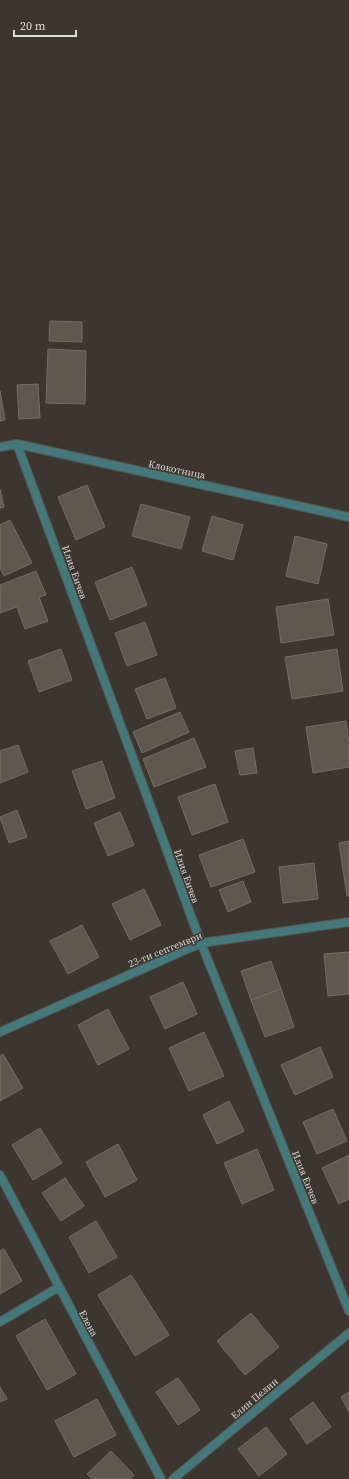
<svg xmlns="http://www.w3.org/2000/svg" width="349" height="1479" viewBox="0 0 349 1479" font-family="'Source Serif 4',serif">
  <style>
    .building { fill: #5e5851; stroke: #746e66 }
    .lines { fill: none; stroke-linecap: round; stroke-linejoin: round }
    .street-casing { stroke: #58544d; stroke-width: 10 }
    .street { stroke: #44787b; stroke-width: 8 }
    .labels { text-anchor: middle; stroke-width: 3; stroke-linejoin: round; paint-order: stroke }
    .street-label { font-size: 10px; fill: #dedad6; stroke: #3b362f }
  </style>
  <rect width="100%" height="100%" fill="#3b362f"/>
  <g class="building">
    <polygon points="50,321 82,322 82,342 49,341"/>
    <polygon points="48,349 86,351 85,404 46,403"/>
    <polygon points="38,384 40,418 19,419 17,385"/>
    <polygon points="0,391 5,420 0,421"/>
    <polygon points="87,485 105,527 76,540 58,497"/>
    <polygon points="0,489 4,507 0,508"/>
    <polygon points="141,504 190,517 181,549 132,536"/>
    <polygon points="212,516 243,525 233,560 202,551"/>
    <polygon points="10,520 32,563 4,576 0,568 0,525"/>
    <polygon points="295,536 327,544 318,584 286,576"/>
    <polygon points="132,567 147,605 110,620 95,582"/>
    <polygon points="36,571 46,595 39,597 48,621 25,629 17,607 0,613 0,585"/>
    <polygon points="328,599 334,635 281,643 276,607"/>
    <polygon points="145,622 157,655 127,666 115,633"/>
    <polygon points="61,649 72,680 39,692 28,661"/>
    <polygon points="337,649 343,691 292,699 285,657"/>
    <polygon points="165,678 176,708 147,719 135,689"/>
    <polygon points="180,712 189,732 142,753 133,732"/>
    <polygon points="346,721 349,743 349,767 313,773 306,727"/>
    <polygon points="194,738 206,767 154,787 143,759"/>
    <polygon points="18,745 28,772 0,783 0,751"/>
    <polygon points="253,748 257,773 240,775 235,751"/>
    <polygon points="102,761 115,798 86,809 72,771"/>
    <polygon points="215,784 228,822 192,835 178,797"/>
    <polygon points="17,810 27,837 9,843 0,817"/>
    <polygon points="120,812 134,845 108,856 94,823"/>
    <polygon points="243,839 255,872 211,887 199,855"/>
    <polygon points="349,841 349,896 347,896 339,843"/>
    <polygon points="314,863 318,899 283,903 279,867"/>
    <polygon points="243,881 251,902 228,912 219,890"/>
    <polygon points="144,889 161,925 130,940 112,904"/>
    <polygon points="82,925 99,957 68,974 50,941"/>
    <polygon points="349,952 349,994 328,996 324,954"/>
    <polygon points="271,961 281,989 251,1000 241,971"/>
    <polygon points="183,982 197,1014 165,1029 150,997"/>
    <polygon points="281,989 294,1027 265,1037 251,1000"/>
    <polygon points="108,1009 129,1049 98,1065 78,1025"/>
    <polygon points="204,1032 224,1076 189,1091 169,1048"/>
    <polygon points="320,1047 333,1077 295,1095 281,1065"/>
    <polygon points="3,1054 23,1088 0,1101 0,1056"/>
    <polygon points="229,1101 244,1131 217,1144 203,1115"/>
    <polygon points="333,1109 347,1141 317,1154 303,1122"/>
    <polygon points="40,1128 62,1163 33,1180 12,1145"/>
    <polygon points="118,1144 137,1180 105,1197 86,1162"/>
    <polygon points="257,1149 274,1190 242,1204 224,1163"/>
    <polygon points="349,1155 349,1199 339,1204 322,1168"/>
    <polygon points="65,1178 84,1206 61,1221 42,1193"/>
    <polygon points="96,1221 117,1257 89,1273 69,1237"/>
    <polygon points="4,1249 22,1281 0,1294 0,1251"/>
    <polygon points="131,1275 169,1335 135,1356 98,1295"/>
    <polygon points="251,1313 279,1347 245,1375 217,1341"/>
    <polygon points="45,1319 76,1374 47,1390 16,1336"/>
    <polygon points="178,1378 200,1410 178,1425 156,1392"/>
    <polygon points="0,1387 7,1399 0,1402"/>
    <polygon points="349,1392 349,1412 341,1397"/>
    <polygon points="97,1399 116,1435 74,1457 55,1421"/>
    <polygon points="313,1402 331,1427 307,1444 290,1419"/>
    <polygon points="266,1427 287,1454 259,1476 238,1449"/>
    <polygon points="111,1451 134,1475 130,1479 92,1479 87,1474"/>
  </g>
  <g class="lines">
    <g class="street-casing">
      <g id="street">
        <polyline points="17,444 201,943 349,1311"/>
        <polyline points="0,447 17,444 349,517"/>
        <polyline points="0,1032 201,943 349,922"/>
        <polyline points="0,1175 161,1479"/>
        <polyline points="0,1322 59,1287"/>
        <polyline points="173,1479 349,1333"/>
      </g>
    </g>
    <use href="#street" class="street"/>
  </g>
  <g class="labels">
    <g class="street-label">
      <text transform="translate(177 469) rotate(12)" y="4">Клокотница</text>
      <text transform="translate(75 572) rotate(70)" y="4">Илия Енчев</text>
      <text transform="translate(187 876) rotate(70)" y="4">Илия Енчев</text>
      <text transform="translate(165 949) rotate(-22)" y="4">23-ти септември</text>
      <text transform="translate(306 1177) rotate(68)" y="4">Илия Енчев</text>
      <text transform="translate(89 1323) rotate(62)" y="4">Елена</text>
      <text transform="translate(254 1398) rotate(-40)" y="4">Елин Пелин</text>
    </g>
  </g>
  <path d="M14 30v6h62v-6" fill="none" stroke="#dedad6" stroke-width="2"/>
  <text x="20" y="30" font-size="12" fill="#dedad6" stroke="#3b362f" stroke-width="3" paint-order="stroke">20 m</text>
</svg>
